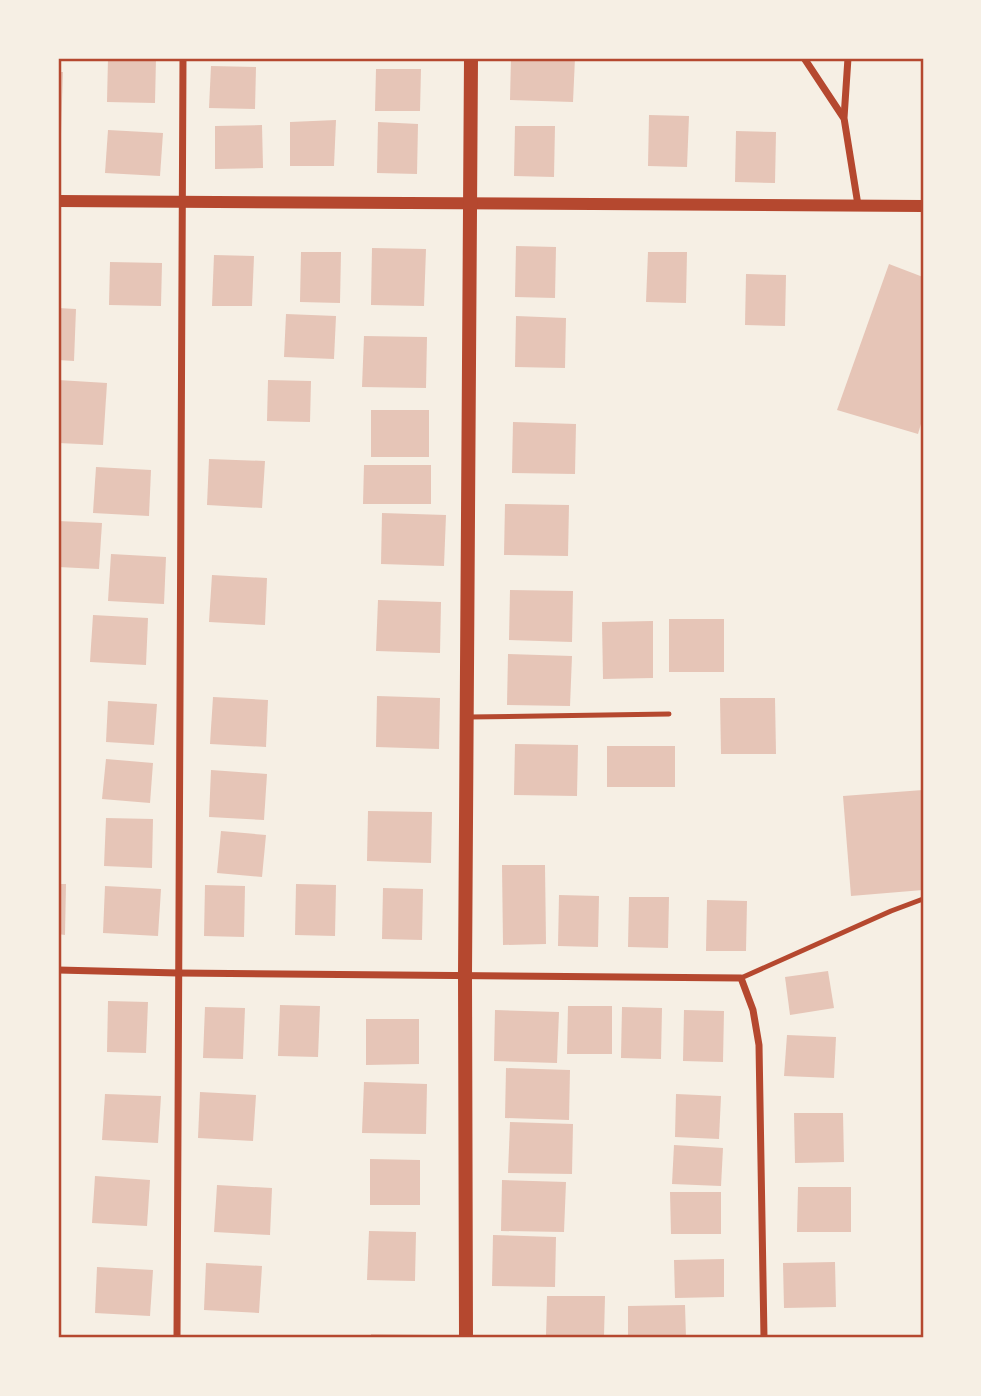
<svg xmlns="http://www.w3.org/2000/svg" width="981" height="1396" viewBox="0 0 981 1396" font-family="Raleway,sans-serif">
  <style>
    .building { fill: #e6c5b7 }
    .lines { fill: none; stroke-linecap: round; stroke-linejoin: round }
    .service { stroke: #b5482f; stroke-width: 5 }
    .minor { stroke: #b5482f; stroke-width: 7 }
    .tertiary { stroke: #b5482f; stroke-width: 12 }
    .secondary { stroke: #b5482f; stroke-width: 14 }
    .neatline { fill: none; stroke: #b5482f; stroke-width: 2.5 }
  </style>
  <rect width="100%" height="100%" fill="#f6efe4"/>
  <g class="building">
    <polygon points="108,58 156,58 155,103 107,102"/>
    <polygon points="511,58 575,58 573,102 510,100"/>
    <polygon points="211,66 256,67 255,109 209,108"/>
    <polygon points="376,69 421,69 420,111 375,111"/>
    <polygon points="58,72 63,72 61,133 58,133"/>
    <polygon points="649,115 689,116 687,167 648,166"/>
    <polygon points="336,120 334,166 290,166 290,122"/>
    <polygon points="378,122 418,124 417,174 377,173"/>
    <polygon points="262,125 263,168 215,169 215,126"/>
    <polygon points="515,126 555,126 554,177 514,176"/>
    <polygon points="108,130 163,133 160,176 105,173"/>
    <polygon points="736,131 776,132 775,183 735,182"/>
    <polygon points="516,246 556,247 555,298 515,297"/>
    <polygon points="372,248 426,249 424,306 371,305"/>
    <polygon points="301,252 341,252 340,303 300,302"/>
    <polygon points="648,252 687,252 686,303 646,302"/>
    <polygon points="214,255 254,256 252,306 212,306"/>
    <polygon points="110,262 162,263 161,306 109,305"/>
    <polygon points="889,264 923,277 923,417 918,434 837,410"/>
    <polygon points="746,274 786,275 785,326 745,325"/>
    <polygon points="58,308 76,309 74,361 58,360"/>
    <polygon points="286,314 336,316 334,359 284,357"/>
    <polygon points="516,316 566,318 565,368 515,367"/>
    <polygon points="364,336 427,337 426,388 362,387"/>
    <polygon points="58,380 107,383 103,445 58,443"/>
    <polygon points="268,380 311,381 310,422 267,421"/>
    <rect x="371" y="410" width="58" height="47"/>
    <polygon points="513,422 576,424 575,474 512,473"/>
    <polygon points="209,459 265,461 262,508 207,505"/>
    <polygon points="364,465 431,465 431,504 363,504"/>
    <polygon points="96,467 151,470 149,516 93,513"/>
    <polygon points="505,504 569,505 568,556 504,555"/>
    <polygon points="382,513 446,515 444,566 381,564"/>
    <polygon points="58,521 102,523 99,569 58,567"/>
    <polygon points="111,554 166,557 164,604 108,601"/>
    <polygon points="212,575 267,578 265,625 209,622"/>
    <polygon points="510,590 573,591 572,642 509,640"/>
    <polygon points="378,600 441,602 440,653 376,651"/>
    <polygon points="93,615 148,618 146,665 90,662"/>
    <rect x="669" y="619" width="55" height="53"/>
    <polygon points="653,621 653,678 603,679 602,622"/>
    <polygon points="508,654 572,656 570,706 507,705"/>
    <polygon points="377,696 440,698 439,749 376,747"/>
    <polygon points="213,697 268,700 266,747 210,744"/>
    <polygon points="720,698 775,698 776,754 721,754"/>
    <polygon points="108,701 157,704 154,745 106,742"/>
    <polygon points="515,744 578,745 577,796 514,795"/>
    <rect x="607" y="746" width="68" height="41"/>
    <polygon points="106,759 153,763 150,803 102,799"/>
    <polygon points="211,770 267,774 264,820 209,817"/>
    <polygon points="923,790 923,890 851,896 843,796"/>
    <polygon points="368,811 432,812 431,863 367,861"/>
    <polygon points="106,818 153,819 152,868 104,866"/>
    <polygon points="221,831 266,835 262,877 217,873"/>
    <polygon points="502,865 545,865 546,944 503,945"/>
    <polygon points="58,884 66,884 65,935 58,934"/>
    <polygon points="296,884 336,885 335,936 295,935"/>
    <polygon points="205,885 245,886 244,937 204,936"/>
    <polygon points="105,886 161,889 158,936 103,933"/>
    <polygon points="383,888 423,889 422,940 382,939"/>
    <polygon points="559,895 599,896 598,947 558,946"/>
    <polygon points="629,897 669,897 668,948 628,947"/>
    <polygon points="707,900 747,901 746,951 706,951"/>
    <polygon points="828,971 834,1008 790,1015 785,977"/>
    <polygon points="108,1001 148,1002 146,1053 107,1052"/>
    <polygon points="280,1005 320,1006 318,1057 278,1056"/>
    <polygon points="568,1006 612,1006 612,1054 567,1054"/>
    <polygon points="205,1007 245,1008 243,1059 203,1058"/>
    <polygon points="622,1007 662,1008 661,1059 621,1058"/>
    <polygon points="495,1010 559,1012 557,1063 494,1061"/>
    <polygon points="684,1010 724,1011 723,1062 683,1061"/>
    <polygon points="366,1019 419,1019 419,1064 366,1065"/>
    <polygon points="787,1035 836,1037 834,1078 784,1076"/>
    <polygon points="506,1068 570,1070 569,1120 505,1118"/>
    <polygon points="364,1082 427,1084 426,1134 362,1133"/>
    <polygon points="200,1092 256,1095 253,1141 198,1138"/>
    <polygon points="105,1094 161,1096 158,1143 102,1140"/>
    <polygon points="676,1094 721,1096 719,1139 675,1137"/>
    <polygon points="794,1113 843,1113 844,1162 795,1163"/>
    <polygon points="510,1122 573,1124 572,1174 508,1173"/>
    <polygon points="674,1145 723,1148 721,1186 672,1184"/>
    <polygon points="370,1159 420,1160 420,1205 370,1205"/>
    <polygon points="95,1176 150,1180 147,1226 92,1223"/>
    <polygon points="502,1180 566,1182 564,1232 501,1231"/>
    <polygon points="217,1185 272,1188 270,1235 214,1232"/>
    <polygon points="798,1187 851,1187 851,1232 797,1232"/>
    <polygon points="670,1192 721,1192 721,1234 671,1234"/>
    <polygon points="369,1231 416,1232 415,1281 367,1280"/>
    <polygon points="493,1235 556,1237 555,1287 492,1286"/>
    <polygon points="724,1259 724,1297 675,1298 674,1260"/>
    <polygon points="835,1262 836,1307 784,1308 783,1263"/>
    <polygon points="206,1263 262,1266 259,1313 204,1310"/>
    <polygon points="97,1267 153,1270 150,1316 95,1313"/>
    <polygon points="547,1296 605,1296 604,1336 546,1335"/>
    <polygon points="685,1305 686,1338 628,1338 628,1306"/>
    <polygon points="371,1334 434,1335 434,1338 371,1338"/>
  </g>
  <g class="lines">
    <g class="service">
      <polyline points="469,717 669,714"/>
      <polyline points="741,978 891,911 923,899"/>
    </g>
    <g class="minor">
      <polyline points="804,58 843,117"/>
      <polyline points="848,58 844,118 858,205"/>
      <polyline points="58,970 178,973 741,978 753,1010 759,1045 764,1338"/>
      <polyline points="177,1338 183,58"/>
    </g>
    <polyline class="tertiary" points="58,201 923,206"/>
    <polyline class="secondary" points="466,1338 465,974 471,58"/>
  </g>
  <rect width="981" height="1396" fill="none" stroke="#f6efe4" stroke-width="119"/>
  <rect x="60" y="60" width="862" height="1276" class="neatline"/>
</svg>
